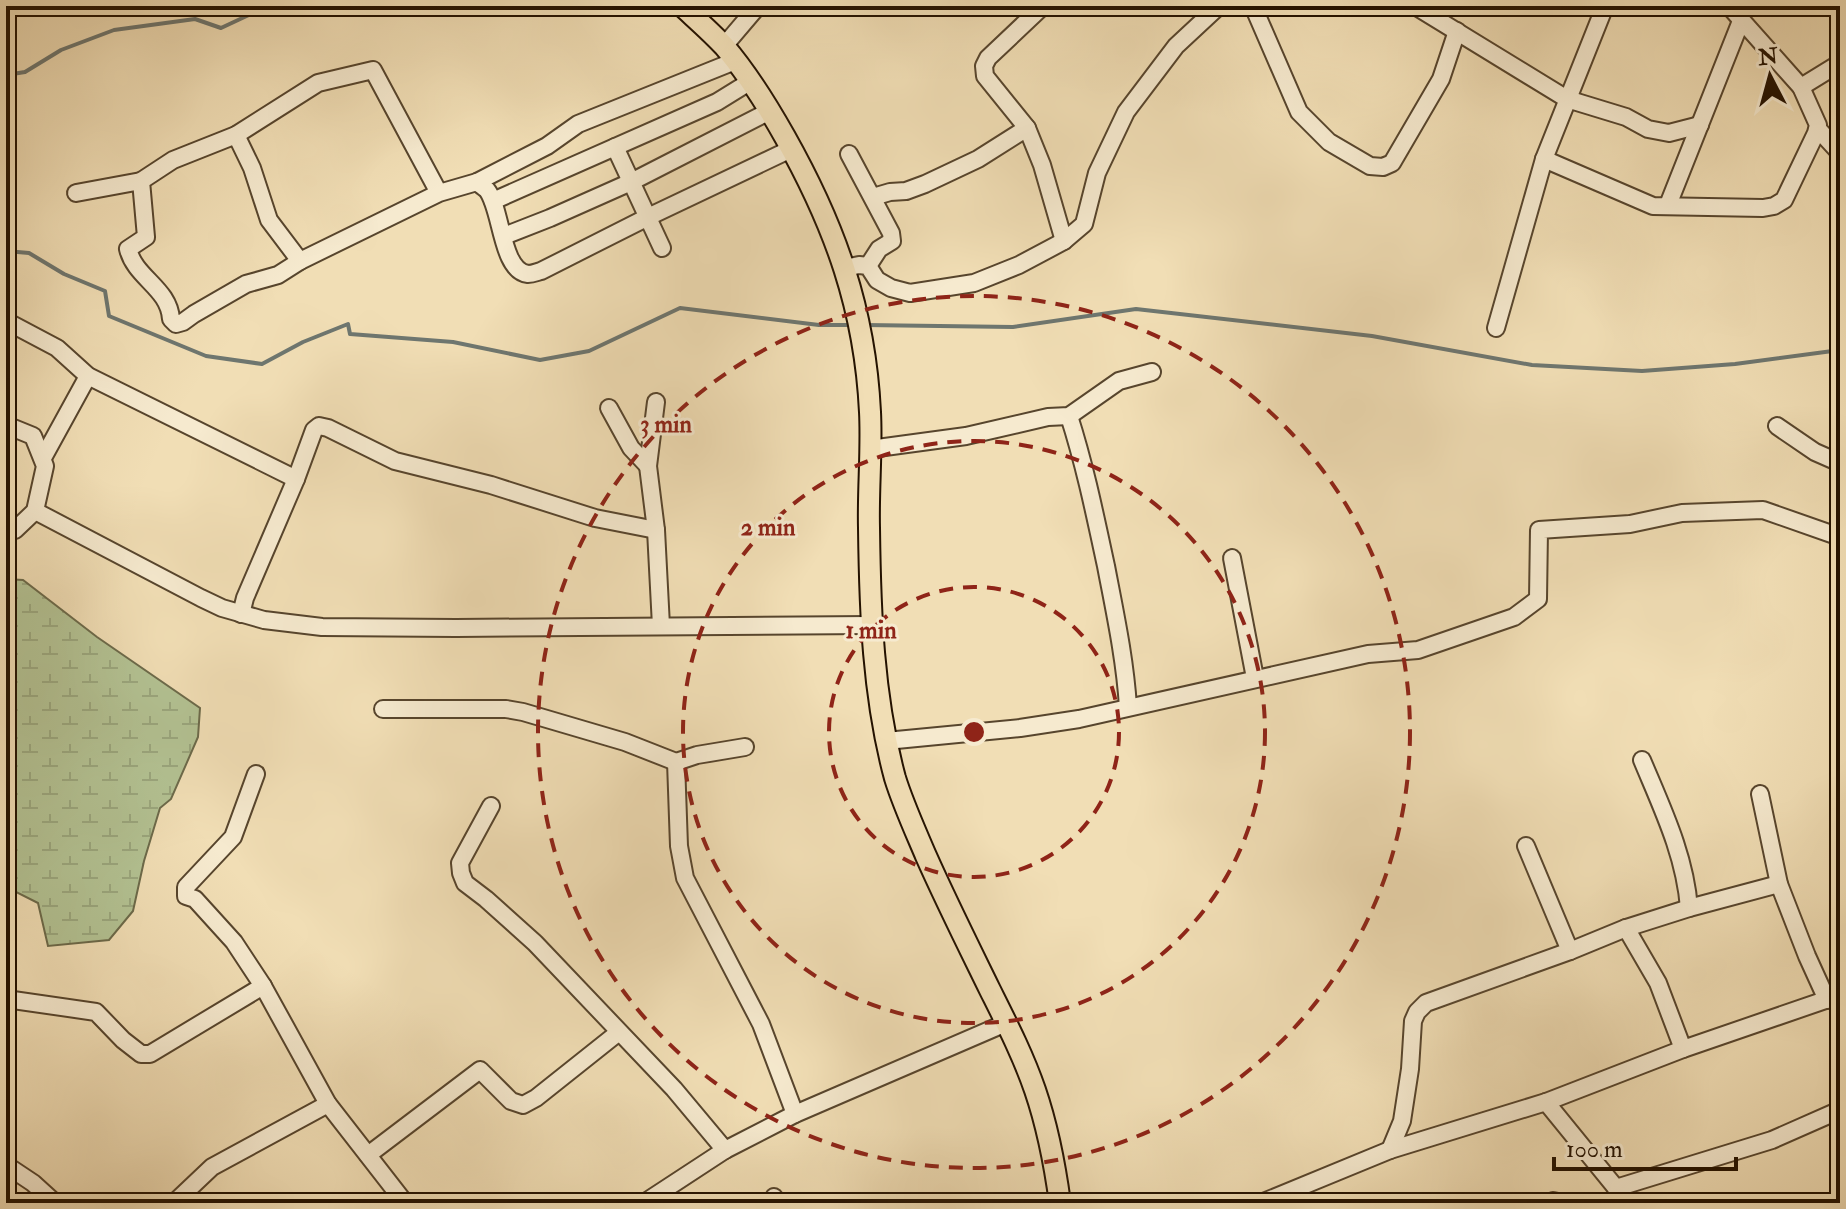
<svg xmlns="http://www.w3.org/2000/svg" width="1846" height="1209" viewBox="0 0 1846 1209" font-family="'IM FELL Double Pica',serif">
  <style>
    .wetland { fill: url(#wetland-marsh); stroke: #6c6a4a; stroke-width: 2 }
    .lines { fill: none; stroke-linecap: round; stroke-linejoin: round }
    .stream { stroke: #6e766f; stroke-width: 4 }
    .minor-casing { stroke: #57452d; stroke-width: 20 }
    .major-casing { stroke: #241200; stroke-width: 24 }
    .minor { stroke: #f6eacf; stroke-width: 16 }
    .major { stroke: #f1deb5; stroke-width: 20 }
    .ring { fill: none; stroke: #8f2418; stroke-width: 4; stroke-dasharray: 14 10 }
    .centre { fill: #8f2418; stroke: #f6eacf; stroke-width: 4 }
    .ring-label { font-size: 24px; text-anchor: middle; font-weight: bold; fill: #8f2418; stroke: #f6eacf; stroke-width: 6; stroke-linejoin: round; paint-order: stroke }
  </style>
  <defs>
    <pattern id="wetland-marsh" width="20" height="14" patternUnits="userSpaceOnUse" patternTransform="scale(2)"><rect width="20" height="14" fill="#b3c293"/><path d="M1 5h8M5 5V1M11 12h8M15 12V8" fill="none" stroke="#9aa67d"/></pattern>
  </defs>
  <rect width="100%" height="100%" fill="#f1deb5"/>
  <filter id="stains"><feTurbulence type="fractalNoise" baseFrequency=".0025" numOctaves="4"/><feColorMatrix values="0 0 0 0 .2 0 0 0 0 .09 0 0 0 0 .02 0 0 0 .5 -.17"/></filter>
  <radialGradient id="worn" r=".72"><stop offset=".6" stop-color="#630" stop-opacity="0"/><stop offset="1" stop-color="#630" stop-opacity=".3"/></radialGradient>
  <polygon class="wetland" points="6,579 23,580 97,637 200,708 198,737 171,799 160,808 144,861 133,911 109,940 48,946 38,903 6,887"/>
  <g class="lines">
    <g class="stream">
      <polyline points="6,75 25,72 61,50 114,30 195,19 221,28 268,6"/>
      <polyline points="6,251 29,253 64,274 105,291 109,316 206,356 262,364 303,342 348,324 350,334 453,342 540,360 589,351 680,308 819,325 852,325"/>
      <polyline points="865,325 1013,327 1136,309 1372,336 1532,365 1642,371 1735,364 1840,350"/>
    </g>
    <g class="minor-casing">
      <g id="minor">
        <polyline points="1043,6 988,58 984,66 985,76 1027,128 1042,165 1064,241"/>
        <polyline points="1253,6 1299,112 1329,142 1370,166 1383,167 1392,163 1441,79 1457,31"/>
        <polyline points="1415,6 1567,99 1626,117 1648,129 1669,133 1700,125"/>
        <polyline points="724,46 758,6"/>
        <polyline points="1801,87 1840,63"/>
        <polyline points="1818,129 1840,153"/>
        <polyline points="236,135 252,168 269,220 300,261"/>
        <polyline points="615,147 662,248"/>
        <polyline points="849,154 891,233 892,241 879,249 868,266"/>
        <polyline points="1544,159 1653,206 1763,208 1774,206 1784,200 1816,133 1818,125 1801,87 1729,6"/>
        <path d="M477,182C478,183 486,189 487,190C502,209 501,271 528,274C533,274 537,272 541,271L648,217L791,149"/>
        <polyline points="76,193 141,181"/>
        <path d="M439,193L373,70L318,83L236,135L173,160L141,181L146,237L128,249C135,278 169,288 171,319L176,324L183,322L194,314L246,284L278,275L300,261L439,193L477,182L547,146L578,124L735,61"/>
        <polyline points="873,197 890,192 906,191 925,184 978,159 1027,128"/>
        <polyline points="493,201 717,102 751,81"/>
        <polyline points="1668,205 1741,21"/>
        <polyline points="504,236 550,218 631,182 770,111"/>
        <polyline points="845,268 859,265 868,266 877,280 891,288 910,293 974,283 1019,265 1064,241 1084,224 1097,173 1126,112 1176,46 1219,6"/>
        <polyline points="6,321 57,348 88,376 296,479"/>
        <polyline points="1496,328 1544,159 1605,6"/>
        <polyline points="656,402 648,466 656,530 661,626"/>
        <polyline points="609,408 631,448 648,466"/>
        <path d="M1069,416C1085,466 1095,515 1106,566C1115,613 1125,659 1128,707"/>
        <polyline points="6,425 33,436 45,466 35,511 15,530 6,531"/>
        <polyline points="1777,426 1815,452 1840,463"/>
        <polyline points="870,449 966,436 1048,417 1069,416 1119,381 1152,372"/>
        <polyline points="43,458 88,376"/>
        <polyline points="35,511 201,598 222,608 264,620 322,627 456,628 872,625"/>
        <polyline points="1232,558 1255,678"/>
        <polyline points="241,614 245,598 296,479 314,430 319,426 328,428 395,461 491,485 595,518 656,530"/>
        <polyline points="383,709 506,709 523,712 625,742 676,762 697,755 745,747"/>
        <polyline points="886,741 1020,728 1079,719 1368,654 1418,650 1514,617 1538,599 1539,530 1630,524 1682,513 1763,510 1840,537"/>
        <path d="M1642,760C1662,808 1685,855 1689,908"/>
        <polyline points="676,762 679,846 685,878 761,1024 795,1114"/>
        <polyline points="256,774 233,837 186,887 186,896 195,899 234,942 263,986 328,1104 405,1203"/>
        <polyline points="1760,794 1779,884 1807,956 1827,1000"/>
        <polyline points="491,806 460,863 461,873 465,883 486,899 535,943 674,1089 725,1150"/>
        <polyline points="1526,846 1570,951"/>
        <polyline points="1626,928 1658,983 1683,1049"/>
        <polyline points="6,999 96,1012 123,1040 141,1054 150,1054 263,986"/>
        <polyline points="1546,1102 1616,1188 1619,1203"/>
        <polyline points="1390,1150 1402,1121 1410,1069 1413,1021 1417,1012 1426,1003 1570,951 1626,928 1689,908 1779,884"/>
        <polyline points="368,1155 480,1070 511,1101 523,1105 536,1098 619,1032"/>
        <polyline points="6,1165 33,1183 55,1203"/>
        <polyline points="1616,1188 1772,1140 1840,1110"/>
        <polyline points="1553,1201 1563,1203"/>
        <polyline points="174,1203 212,1167 328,1104"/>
        <polyline points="644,1203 725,1150 795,1114 1006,1023"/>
        <polyline points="772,1203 774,1197"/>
        <polyline points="1261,1203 1390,1150 1546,1102 1683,1049 1840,995"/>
      </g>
    </g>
    <g class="major-casing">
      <path id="major" d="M682,6C696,19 711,32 724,46C748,74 767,105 785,137C835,226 865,309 870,412C872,450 868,489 869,528C870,611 873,697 895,778C903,804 915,830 926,856C946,901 968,945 990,990C1006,1022 1023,1055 1035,1090C1047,1125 1055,1166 1060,1203"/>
    </g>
    <use href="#minor" class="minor"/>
    <use href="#major" class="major"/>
  </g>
  <g class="ring">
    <circle cx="974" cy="732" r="145"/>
    <circle cx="974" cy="732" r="291"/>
    <circle cx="974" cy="732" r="436"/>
  </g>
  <circle cx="974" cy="732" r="12" class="centre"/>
  <g class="ring-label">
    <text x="666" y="432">3 min</text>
    <text x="768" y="535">2 min</text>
    <text x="871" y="638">1 min</text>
  </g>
  <rect width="1846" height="1209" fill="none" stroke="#f1deb5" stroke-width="32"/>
  <rect x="8" y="8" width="1830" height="1193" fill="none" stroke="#241200" stroke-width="4"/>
  <rect x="16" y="16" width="1814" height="1177" fill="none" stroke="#241200" stroke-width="2"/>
  <g transform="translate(1770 76) rotate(354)" stroke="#f6eacf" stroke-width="6" paint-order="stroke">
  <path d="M0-6L14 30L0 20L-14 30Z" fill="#241200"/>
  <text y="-12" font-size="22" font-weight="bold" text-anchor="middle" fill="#241200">N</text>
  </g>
  <path d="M1554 1157v12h182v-12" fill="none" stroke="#241200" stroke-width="4"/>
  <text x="1566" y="1157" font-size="24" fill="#241200" stroke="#f6eacf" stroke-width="6" paint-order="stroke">100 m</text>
  <rect width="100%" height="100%" filter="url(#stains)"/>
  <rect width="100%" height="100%" fill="url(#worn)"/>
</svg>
